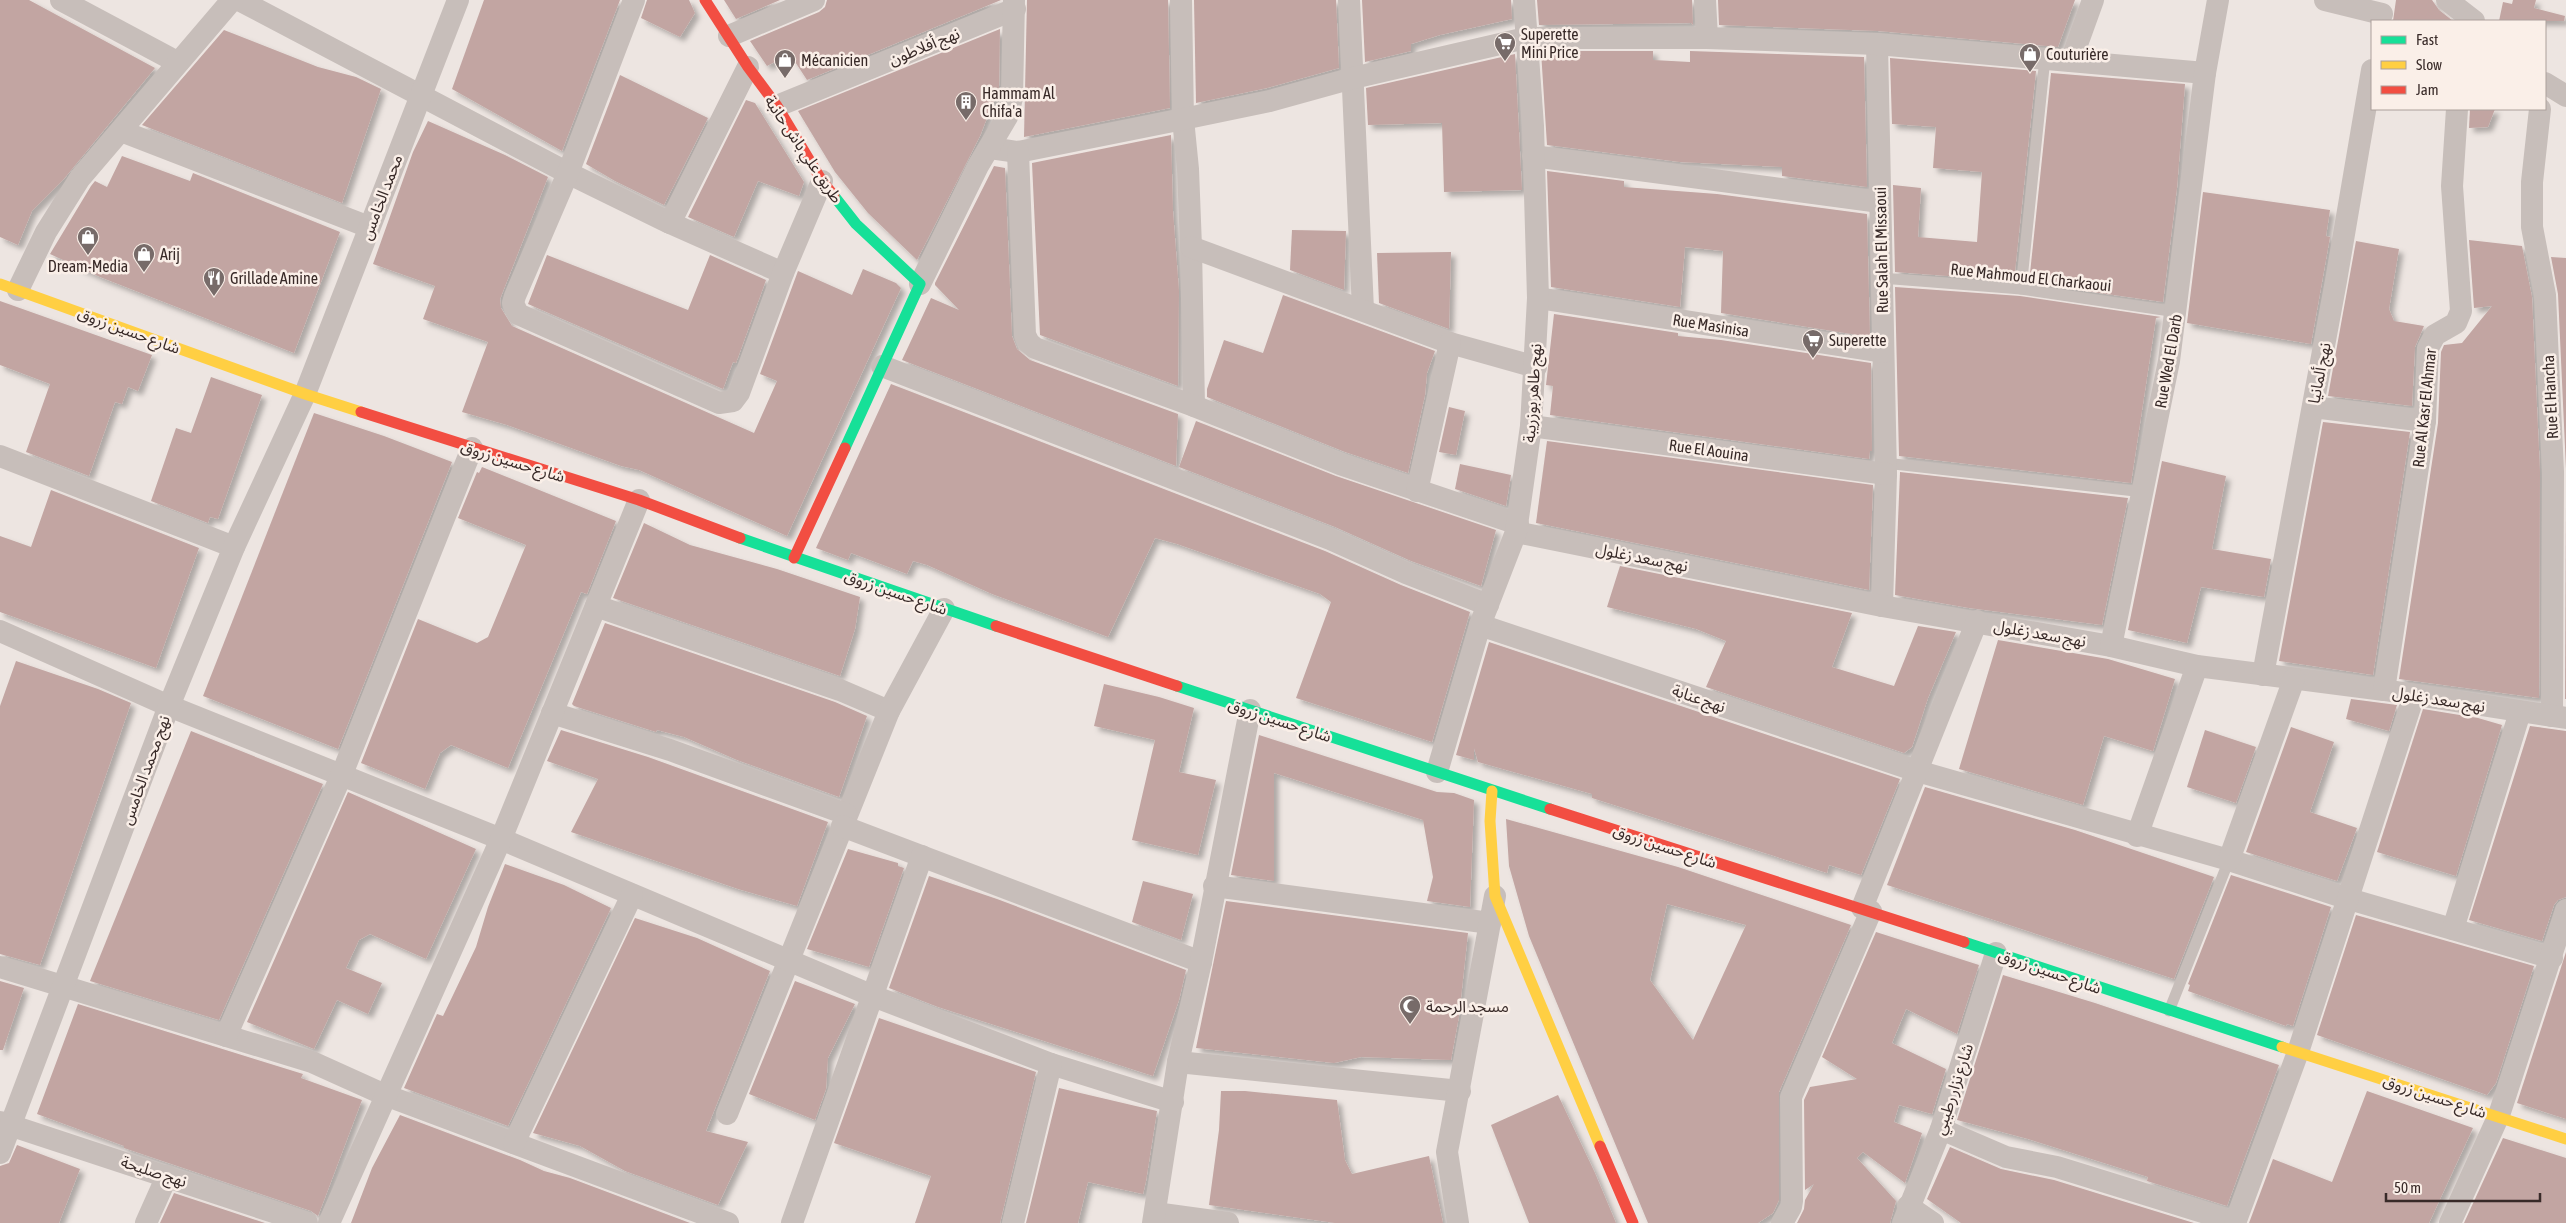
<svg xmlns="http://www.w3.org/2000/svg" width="2566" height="1223" viewBox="0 0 2566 1223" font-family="'Asap Condensed','Noto Sans Arabic',sans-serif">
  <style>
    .building { fill: #c2a5a2; fill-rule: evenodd; filter: url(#shadow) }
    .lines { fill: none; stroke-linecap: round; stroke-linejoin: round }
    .lane { stroke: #c7beba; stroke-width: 11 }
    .street { stroke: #c7beba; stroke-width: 22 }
    .fast { stroke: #16e098; stroke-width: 11 }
    .slow { stroke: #ffcf43; stroke-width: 11 }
    .jam { stroke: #f24e42; stroke-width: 11 }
    .labels { text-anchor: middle; stroke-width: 5; stroke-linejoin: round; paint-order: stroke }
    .poi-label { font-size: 16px; fill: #382a28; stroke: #faefe8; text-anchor: start }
    .street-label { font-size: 16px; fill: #382a28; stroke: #faefe8 }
  </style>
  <defs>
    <filter id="shadow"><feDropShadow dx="4.5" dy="4.5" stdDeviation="2.5" flood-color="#0004"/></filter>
  </defs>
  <rect width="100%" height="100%" fill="#ede5e1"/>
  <g class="building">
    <polygon points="0,0 29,0 155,68 63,180 32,211 18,245 0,237"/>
    <polygon points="484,0 620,0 562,151 452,89"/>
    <polygon points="647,0 689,0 695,13 680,37 641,18"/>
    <polygon points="724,0 780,0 736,19"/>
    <polygon points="827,0 1001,0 807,80 790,54 767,66 750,41 819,12 825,7"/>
    <polygon points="1027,0 1168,0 1170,108 1024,137"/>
    <polygon points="1194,0 1336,0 1339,68 1267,88 1196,103"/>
    <polygon points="1362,0 1511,0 1512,19 1440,35 1411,44 1411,51 1365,62"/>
    <polygon points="1537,0 1692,0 1693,25 1691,23 1539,25"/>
    <polygon points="1718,0 2075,0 2058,47 1878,31 1719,25"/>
    <polygon points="2396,0 2432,0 2439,10 2453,21 2393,21"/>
    <polygon points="2513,0 2536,0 2534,8 2565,16 2564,21 2499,21 2503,2 2512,4"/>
    <polygon points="1000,29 999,87 980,136 917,260 868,213 835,172 798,111"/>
    <polygon points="224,30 318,67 356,77 381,89 342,203 142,125"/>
    <polygon points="1541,51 1653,51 1653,60 1690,62 1690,51 1864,57 1867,187 1782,176 1782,167 1680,162 1547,145"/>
    <polygon points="1515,54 1522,190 1444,192 1442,123 1368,125 1366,88"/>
    <polygon points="1890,58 2036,71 2014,281 1895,272 1893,185 1921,188 1918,237 1977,242 1982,172 1933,168 1936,127 1892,124"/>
    <polygon points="2051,73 2185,84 2177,188 2163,302 2029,283"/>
    <polygon points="620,75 708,118 664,205 615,181 586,164"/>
    <polygon points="746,100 755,103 804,182 799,196 758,181 734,237 688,217"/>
    <polygon points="2470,109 2495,109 2488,127 2469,128"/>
    <polygon points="428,121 505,155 548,177 500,299 501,308 512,326 754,433 777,381 760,374 798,271 852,295 863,269 896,283 901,288 787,536 639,470 621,466 507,425 462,412 488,342 423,319 435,286 373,264 413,152"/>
    <polygon points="1171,135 1173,211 1179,291 1178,386 1040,335 1032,163"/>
    <polygon points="122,156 190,181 193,173 340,232 294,353 100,277 50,254 91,186 95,181 107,187"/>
    <polygon points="994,166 1005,168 1012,336 1017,349 1030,360 1178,414 1176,466 902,360 931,298 959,310 935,285 935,283"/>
    <polygon points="1547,171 1624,181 1624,187 1717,194 1867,214 1870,337 1721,313 1723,251 1685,247 1680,307 1551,287"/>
    <polygon points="2203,192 2330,210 2326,236 2330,237 2311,344 2187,323"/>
    <polygon points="1292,230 1346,231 1344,290 1290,270"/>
    <polygon points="2469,240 2522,246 2532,297 2540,472 2539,698 2399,679 2438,423 2441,352 2444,345 2462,343 2492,306 2474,308"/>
    <polygon points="2356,241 2399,249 2389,309 2394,321 2424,326 2415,347 2412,406 2328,396"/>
    <polygon points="1451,252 1449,329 1379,303 1377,253"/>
    <polygon points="547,255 688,310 710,255 766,280 736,363 733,362 723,389 528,304"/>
    <polygon points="2551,257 2566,258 2566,469 2558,294"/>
    <polygon points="1895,287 2020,296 2161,317 2156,318 2131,483 1899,456"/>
    <polygon points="1283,295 1435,351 1427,373 1425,395 1408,473 1345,452 1207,397 1207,389 1224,340 1263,353"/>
    <polygon points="0,301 152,355 138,391 128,387 122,404 115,402 89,476 26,452 50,384 0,365"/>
    <polygon points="1554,314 1678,333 1678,336 1721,340 1871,363 1872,451 1870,451 1869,459 1550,415 1553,386 1546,385"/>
    <polygon points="211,377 262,395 218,519 210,517 208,523 151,501 176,428 191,433"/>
    <polygon points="891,384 1325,551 1401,585 1470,612 1432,742 1296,698 1331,602 1320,594 1177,544 1155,538 1108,637 992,594 927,565 913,561 907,574 851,553 848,560 816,548"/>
    <polygon points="1449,407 1465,411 1456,455 1439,452"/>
    <polygon points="314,413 384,436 452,462 338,749 203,696"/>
    <polygon points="1196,421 1336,476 1496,530 1481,586 1411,561 1335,527 1179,467"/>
    <polygon points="2323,422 2410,432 2373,675 2279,661"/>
    <polygon points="1547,441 1873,485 1869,590 1536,523"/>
    <polygon points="2162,461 2226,476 2212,549 2271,559 2264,597 2201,587 2187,643 2128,630"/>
    <polygon points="1460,464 1511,475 1506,506 1455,489"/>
    <polygon points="482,467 616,521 587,594 581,592 508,768 451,745 440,753 425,789 361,763 418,619 477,643 488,637 526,545 458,518 477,472 479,473"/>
    <polygon points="1900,472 2128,498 2102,625 1969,608 1895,595"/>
    <polygon points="51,490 199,548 156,668 0,612 0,536 31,547"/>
    <polygon points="2566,503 2566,699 2565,699"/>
    <polygon points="644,523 690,545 777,569 860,597 855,629 840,676 613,598"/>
    <polygon points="1620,566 1852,613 1832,667 1894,686 1918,626 1956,632 1928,698 1912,747 1904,753 1706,687 1726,641 1696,629 1607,607"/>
    <polygon points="605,623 835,702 867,716 839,797 737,760 684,737 657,730 656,732 574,706 572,704"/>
    <polygon points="1998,640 2108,659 2175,679 2153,751 2104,736 2083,805 1959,769"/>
    <polygon points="1489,642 1900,779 1861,875 1829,865 1827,873 1592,798 1592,794 1478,762 1474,748 1474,760 1456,755"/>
    <polygon points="16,661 98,689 131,703 40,965 0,954 0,706"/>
    <polygon points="1104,684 1159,697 1194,708 1179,772 1216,780 1198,855 1132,840 1155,740 1094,726"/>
    <polygon points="2351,699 2397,705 2389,731 2346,719"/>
    <polygon points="2423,709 2478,718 2502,725 2456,876 2377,852"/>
    <polygon points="2530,726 2566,731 2566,897 2558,900 2554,905 2542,941 2469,920"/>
    <polygon points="2291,727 2334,742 2310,812 2357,828 2337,881 2246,852"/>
    <polygon points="561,730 648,757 828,822 797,906 738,889 571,832 598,779 547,761"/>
    <polygon points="2205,730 2256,747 2236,803 2187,787"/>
    <polygon points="191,731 323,784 219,1020 90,981"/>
    <polygon points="1259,735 1437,792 1454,793 1474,800 1470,907 1427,901 1433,877 1423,820 1274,773 1274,881 1231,875"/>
    <polygon points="1925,787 2075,830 2214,877 2174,979 1887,885"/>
    <polygon points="348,792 476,849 426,959 370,934 359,940 346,968 382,983 368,1014 337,1000 314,1049 247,1022"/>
    <path d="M1506,819L1678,867L1851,925L1779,1092V1200L1773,1213L1758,1223H1648L1529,936L1509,866ZM1667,904L1746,925L1693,1040L1650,980Z"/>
    <polygon points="848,849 898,863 898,866 904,868 869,967 807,949"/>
    <polygon points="505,864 564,885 611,908 508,1126 404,1088 437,1014 443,1016 476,947 488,907"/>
    <polygon points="2231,875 2331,907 2293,1026 2287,1024 2286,1026 2188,991 2190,985 2188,984"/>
    <polygon points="929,876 997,899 1186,970 1179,1000 1153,1076 938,1007 889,988"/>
    <polygon points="1143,881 1193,894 1181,940 1132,922"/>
    <polygon points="1226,901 1468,933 1459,1016 1451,1060 1361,1057 1334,1063 1196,1048"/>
    <polygon points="2356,915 2534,966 2496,1083 2487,1095 2317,1035"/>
    <polygon points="635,918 697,938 770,971 706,1131 748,1142 718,1205 625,1171 580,1146 533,1133"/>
    <polygon points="1876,932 1979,965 1957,1034 1906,1009 1892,1043 1946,1069 1932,1114 1899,1105 1894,1122 1922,1133 1905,1183 1863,1152 1857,1158 1896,1201 1890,1223 1797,1223 1804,1209 1805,1200 1814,1184 1805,1190 1804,1100 1810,1087 1857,1079 1822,1057"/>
    <polygon points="2566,952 2566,1119 2517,1103"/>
    <polygon points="2003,975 2095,1003 2279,1065 2227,1206 2147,1181 2148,1177 2028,1139 1957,1120"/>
    <polygon points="0,981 24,988 3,1050 0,1050"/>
    <polygon points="795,981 855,1004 828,1058 826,1089 815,1120 749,1094"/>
    <polygon points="78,1004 303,1074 301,1078 362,1100 318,1216 311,1211 124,1148 124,1146 37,1114"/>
    <polygon points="879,1018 1036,1072 1000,1223 915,1223 931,1176 834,1143"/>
    <polygon points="1059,1088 1157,1111 1146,1181 1143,1194 1088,1182 1078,1223 1026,1223"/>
    <polygon points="1221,1091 1245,1091 1337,1100 1345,1160 1352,1174 1429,1156 1443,1223 1335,1223 1209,1205 1219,1130"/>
    <polygon points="2367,1091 2473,1128 2429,1223 2249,1223 2273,1159 2332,1182"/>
    <polygon points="1558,1095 1595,1173 1616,1223 1529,1223 1491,1125"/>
    <polygon points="400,1115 520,1160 544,1171 570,1178 690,1223 351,1223 372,1168"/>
    <polygon points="2503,1138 2566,1158 2566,1223 2464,1223"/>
    <polygon points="17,1145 80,1169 59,1223 0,1223 0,1166 9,1163"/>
    <polygon points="1950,1147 2001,1169 2054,1180 2194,1223 1961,1223 1927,1199"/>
    <polygon points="174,1193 265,1223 160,1223"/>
  </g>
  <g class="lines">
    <g class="lane">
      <polyline points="1881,278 2021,289 2177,312"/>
      <polyline points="2021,289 2045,58"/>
      <polyline points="1885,463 2144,492"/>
      <polyline points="2169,1011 2229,860"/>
    </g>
    <g class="street">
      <polyline points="61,0 177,62"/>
      <polyline points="239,0 568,173 670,223 783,273"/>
      <polyline points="634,0 568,173 515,296 513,303 518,314 719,403 733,401 739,393 783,273 822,181"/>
      <polyline points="1181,0 1183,119 1188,169 1191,247 1194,406"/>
      <polyline points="1349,0 1363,310"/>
      <polyline points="1705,0 1707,38"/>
      <polyline points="2325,0 2382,14"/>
      <polyline points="2447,0 2474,21"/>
      <polyline points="729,36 814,0"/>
      <polyline points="1877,44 1886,474 1882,606"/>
      <polyline points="2071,61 2093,0"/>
      <polyline points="2545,83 2566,96"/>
      <polyline points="777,106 1015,9"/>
      <polyline points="2540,109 2532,182 2532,227 2545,295 2553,472 2552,716"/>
      <polyline points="121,131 369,227"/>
      <polyline points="990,148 1018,152 1183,119 1270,101 1353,78 1526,38 1707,38 1877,44 2205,73"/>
      <polyline points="1018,152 1025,335 1029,343 1035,348 1194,406 1340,464 1518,524"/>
      <polyline points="1533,156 1880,202"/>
      <polyline points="670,223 748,67"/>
      <polyline points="1191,247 1450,343 1536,367"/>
      <polyline points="920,284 978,166 1007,117 1012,98 1014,0"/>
      <polyline points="18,290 46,232 80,178 232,0"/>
      <polyline points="1538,298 1883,352"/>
      <polyline points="882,366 1330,539 1406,573 1488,605"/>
      <polyline points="2313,407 2425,421"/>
      <polyline points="1531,426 1886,474"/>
      <polyline points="0,456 234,547"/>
      <polyline points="1417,491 1450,343"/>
      <polyline points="1516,532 1882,606 2111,646 2197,666 2384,690 2566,718"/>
      <polyline points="596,606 840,690 889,711 727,1114"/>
      <polyline points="1480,625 1917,771 2229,860 2349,899 2552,958"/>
      <polyline points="0,631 169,706 501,839 873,996 1051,1064 1173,1102"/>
      <polyline points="2111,646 2169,361 2205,73 2218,0"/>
      <polyline points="2263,675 2336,281 2372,70"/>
      <polyline points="2384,690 2425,421 2428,348 2435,335 2456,323 2461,311 2452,186 2457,109"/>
      <polyline points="889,711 944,609"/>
      <polyline points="552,713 670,750 846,814"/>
      <polyline points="1437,772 1480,625 1516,532 1531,426 1538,298 1533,126 1524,0"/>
      <polyline points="842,826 1201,962"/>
      <polyline points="2137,836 2197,666"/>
      <polyline points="2229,860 2294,679"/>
      <polyline points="1214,886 1490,923"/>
      <polyline points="1862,908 1977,621"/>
      <polyline points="2453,929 2520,712"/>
      <polyline points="0,967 312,1062 385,1095 728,1223"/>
      <polyline points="226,1036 342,774 472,448"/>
      <polyline points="1178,1062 1460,1091"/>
      <polyline points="0,1122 307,1223"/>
      <polyline points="1941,1129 2006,1157 2057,1167 2235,1222"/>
      <polyline points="514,1143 632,895"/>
      <polyline points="0,1153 169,706 234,547 305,394 458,0"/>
      <polyline points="1908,1206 1933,1223"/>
      <polyline points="1155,1213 1228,1223"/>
      <polyline points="146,1223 167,1176"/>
      <polyline points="329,1223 501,839 639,500"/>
      <polyline points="792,1223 922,856"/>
      <polyline points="1013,1223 1051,1064"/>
      <polyline points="1153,1223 1178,1062 1201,962 1250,710"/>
      <polyline points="1458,1223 1447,1152 1495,896"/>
      <polyline points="1782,1223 1791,1207 1792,1201 1791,1097 1871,911"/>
      <polyline points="1903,1223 1941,1129 1996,953"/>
      <polyline points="2235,1223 2298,1052 2414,695"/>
      <polyline points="2450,1223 2499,1115 2566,910"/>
    </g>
    <g class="fast">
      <polyline points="834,196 856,224 920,284 845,448"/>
      <polyline points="740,538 996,626"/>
      <polyline points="1177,686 1550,809"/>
      <polyline points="1964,942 2282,1047"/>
    </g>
    <g class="slow">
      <polyline points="0,284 305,394 361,412"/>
      <polyline points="1492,791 1490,821 1495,896 1600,1146"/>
      <polyline points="2282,1047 2566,1139"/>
    </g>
    <g class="jam">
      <polyline points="705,0 748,67 777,106 822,181 834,196"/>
      <polyline points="361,412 639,500 740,538"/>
      <polyline points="794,558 845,448"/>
      <polyline points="996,626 1177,686"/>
      <polyline points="1550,809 1964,942"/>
      <polyline points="1600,1146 1633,1223"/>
    </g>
  </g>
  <defs>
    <g id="supermarket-pin" transform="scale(1.125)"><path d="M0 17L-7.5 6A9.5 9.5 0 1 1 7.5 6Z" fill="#776b69" stroke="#faefe8"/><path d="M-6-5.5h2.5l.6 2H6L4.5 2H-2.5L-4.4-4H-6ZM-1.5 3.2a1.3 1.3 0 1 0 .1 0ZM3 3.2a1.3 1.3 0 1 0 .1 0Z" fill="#fff"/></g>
    <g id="shop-pin" transform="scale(1.125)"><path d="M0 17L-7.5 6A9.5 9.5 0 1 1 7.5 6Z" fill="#776b69" stroke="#faefe8"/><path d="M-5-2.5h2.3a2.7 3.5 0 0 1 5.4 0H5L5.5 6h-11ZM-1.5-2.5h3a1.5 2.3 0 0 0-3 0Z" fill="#fff"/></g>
    <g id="building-pin" transform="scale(1.125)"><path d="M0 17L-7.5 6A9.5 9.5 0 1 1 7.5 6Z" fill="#776b69" stroke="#faefe8"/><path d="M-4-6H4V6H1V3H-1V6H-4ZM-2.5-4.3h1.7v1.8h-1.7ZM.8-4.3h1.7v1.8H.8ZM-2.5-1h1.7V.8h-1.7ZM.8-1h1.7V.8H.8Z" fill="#fff"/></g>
    <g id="restaurant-pin" transform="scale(1.125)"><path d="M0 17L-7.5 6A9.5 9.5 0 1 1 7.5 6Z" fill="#776b69" stroke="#faefe8"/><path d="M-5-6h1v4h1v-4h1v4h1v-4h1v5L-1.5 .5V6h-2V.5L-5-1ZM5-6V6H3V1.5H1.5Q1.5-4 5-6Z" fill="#fff"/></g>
    <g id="mosque-pin" transform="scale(1.125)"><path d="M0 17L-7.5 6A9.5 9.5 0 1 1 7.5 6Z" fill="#776b69" stroke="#faefe8"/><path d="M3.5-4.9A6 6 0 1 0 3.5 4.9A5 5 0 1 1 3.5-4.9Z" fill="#fff"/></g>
  </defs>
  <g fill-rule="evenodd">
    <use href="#supermarket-pin" x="1505" y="43"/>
    <use href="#shop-pin" x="2030" y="54"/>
    <use href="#shop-pin" x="785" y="60"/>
    <use href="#building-pin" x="966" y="102"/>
    <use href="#shop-pin" x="88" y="237"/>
    <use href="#shop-pin" x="144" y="254"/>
    <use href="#restaurant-pin" x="214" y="278"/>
    <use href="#supermarket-pin" x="1813" y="340"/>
    <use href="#mosque-pin" x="1410" y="1006"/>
  </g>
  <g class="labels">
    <g class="poi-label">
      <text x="1521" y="40">Superette<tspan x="1521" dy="18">Mini Price</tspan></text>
      <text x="2046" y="60">Couturière</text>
      <text x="801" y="66">Mécanicien</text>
      <text x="982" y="99">Hammam Al<tspan x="982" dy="18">Chifa'a</tspan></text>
      <text x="160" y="260">Arij</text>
      <text x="88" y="272" text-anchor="middle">Dream-Media</text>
      <text x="230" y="284">Grillade Amine</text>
      <text x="1829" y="346">Superette</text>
      <text x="1426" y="1012">مسجد الرحمة</text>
    </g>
    <g class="street-label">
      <text transform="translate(924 46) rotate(-22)" y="6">نهج أفلاطون</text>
      <text transform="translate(804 149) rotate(56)" y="6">طريق علي باش حانبة</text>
      <text transform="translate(381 197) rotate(-69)" y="6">محمد الخامس</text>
      <text transform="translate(1881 250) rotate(-91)" y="6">Rue Salah El Missaoui</text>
      <text transform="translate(2031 277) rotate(6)" y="6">Rue Mahmoud El Charkaoui</text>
      <text transform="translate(1711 325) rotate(9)" y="6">Rue Masinisa</text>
      <text transform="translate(129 330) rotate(20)" y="6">شارع حسين زروق</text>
      <text transform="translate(2168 361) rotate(-80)" y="6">Rue Wed El Darb</text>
      <text transform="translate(2319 373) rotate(-79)" y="6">نهج ألمانيا</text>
      <text transform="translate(1532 393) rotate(-86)" y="6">نهج طاهر بوزريبة</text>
      <text transform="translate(2550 397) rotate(-93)" y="6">Rue El Hancha</text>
      <text transform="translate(2424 408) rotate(-84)" y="6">Rue Al Kasr El Ahmar</text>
      <text transform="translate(1709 450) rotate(8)" y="6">Rue El Aouina</text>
      <text transform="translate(513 461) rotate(17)" y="6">شارع حسين زروق</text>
      <text transform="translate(1642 557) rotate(11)" y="6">نهج سعد زغلول</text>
      <text transform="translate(896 592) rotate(19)" y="6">شارع حسين زروق</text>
      <text transform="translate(2040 633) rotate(10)" y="6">نهج سعد زغلول</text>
      <text transform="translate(1699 698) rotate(19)" y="6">نهج عنابة</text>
      <text transform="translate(2439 699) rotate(9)" y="6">نهج سعد زغلول</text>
      <text transform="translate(1280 720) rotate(18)" y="6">شارع حسين زروق</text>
      <text transform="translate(145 770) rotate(-70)" y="6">نهج محمد الخامس</text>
      <text transform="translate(1665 846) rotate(18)" y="6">شارع حسين زروق</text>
      <text transform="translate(2050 971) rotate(19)" y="6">شارع حسين زروق</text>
      <text transform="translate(1953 1089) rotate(-72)" y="6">شارع نزار رطيبي</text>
      <text transform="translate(2435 1096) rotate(18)" y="6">شارع حسين زروق</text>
      <text transform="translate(154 1171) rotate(18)" y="6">نهج صليحة</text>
    </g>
  </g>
  <rect x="2371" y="20" width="175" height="90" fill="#faefe8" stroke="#aca09b"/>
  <rect x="2381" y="36" width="25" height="8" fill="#16e098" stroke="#aca09b"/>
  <text x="2416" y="45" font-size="15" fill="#382a28">Fast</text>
  <rect x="2381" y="61" width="25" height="8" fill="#ffcf43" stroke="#aca09b"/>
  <text x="2416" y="70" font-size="15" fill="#382a28">Slow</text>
  <rect x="2381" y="86" width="25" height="8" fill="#f24e42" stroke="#aca09b"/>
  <text x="2416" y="95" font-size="15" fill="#382a28">Jam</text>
  <path d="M2386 1193v8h154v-8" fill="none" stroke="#382a28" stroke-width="2.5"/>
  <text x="2394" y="1193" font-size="15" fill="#382a28" stroke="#faefe8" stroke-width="4" paint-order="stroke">50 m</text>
</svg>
